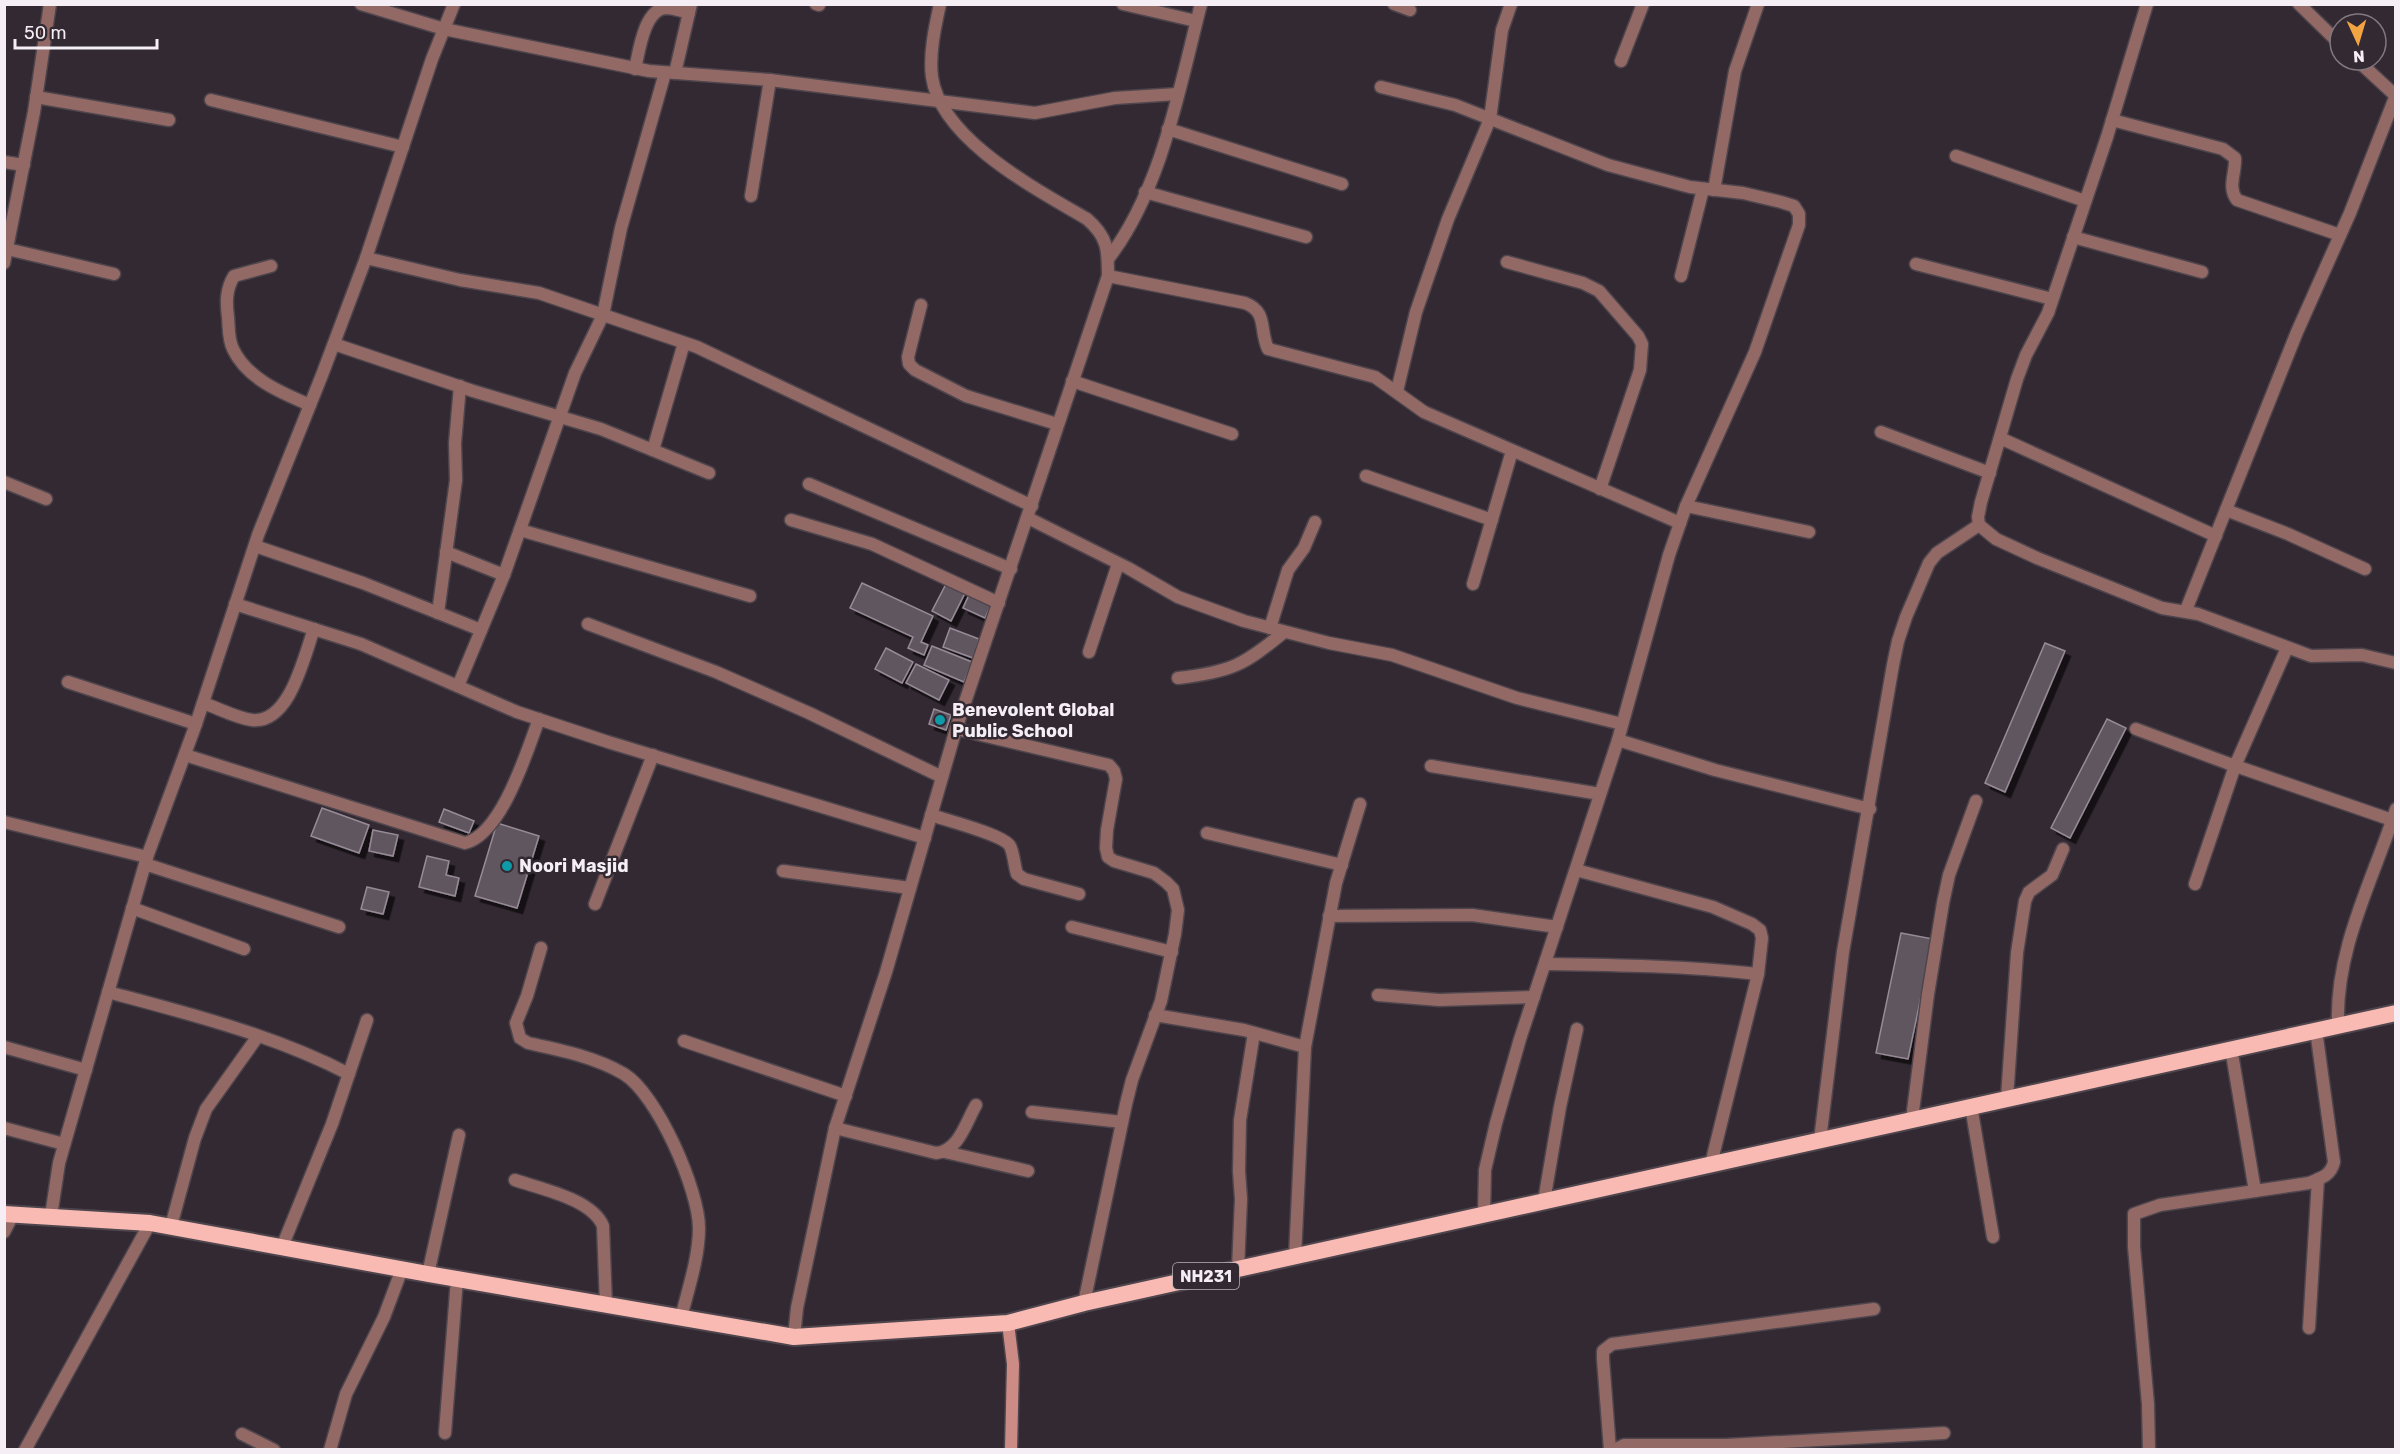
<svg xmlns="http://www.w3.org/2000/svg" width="2400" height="1454" viewBox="0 0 2400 1454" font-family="Rubik,sans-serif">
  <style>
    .building { fill: #605660; stroke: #968b96; stroke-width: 1.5; filter: url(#shadow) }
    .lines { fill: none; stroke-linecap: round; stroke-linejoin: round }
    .minor-casing { stroke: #4e454d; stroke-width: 15 }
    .tertiary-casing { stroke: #4e454d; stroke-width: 15 }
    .secondary-casing { stroke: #4e454d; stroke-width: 15 }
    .trunk-casing { stroke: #4e454d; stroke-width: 20 }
    .minor { stroke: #936965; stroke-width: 12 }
    .tertiary { stroke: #936965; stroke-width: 12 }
    .secondary { stroke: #cc8b85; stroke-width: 12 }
    .trunk { stroke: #f9bab4; stroke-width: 16 }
    .culture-dot { fill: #0f9aa8; stroke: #332932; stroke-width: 2 }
    .labels { text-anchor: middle; stroke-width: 5; stroke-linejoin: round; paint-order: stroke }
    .shield { fill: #332932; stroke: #bbb4ba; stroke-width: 1.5 }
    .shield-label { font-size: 16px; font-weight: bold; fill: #f5eff5 }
    .poi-label { font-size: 18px; font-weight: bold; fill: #f5eff5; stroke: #332932; text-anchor: start }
  </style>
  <defs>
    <filter id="shadow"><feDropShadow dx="5.5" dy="5.5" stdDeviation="0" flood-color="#0009"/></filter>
  </defs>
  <rect width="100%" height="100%" fill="#332932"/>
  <g class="building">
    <polygon points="862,583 933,616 921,642 928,645 924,655 908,648 913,637 850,608"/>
    <polygon points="946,584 965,593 951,621 932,611"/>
    <polygon points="969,595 991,605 985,618 963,608"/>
    <polygon points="950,628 979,639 973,658 943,647"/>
    <polygon points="2045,643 2065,651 2005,792 1985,783"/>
    <polygon points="932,646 972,662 964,682 924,665"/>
    <polygon points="886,648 913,662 902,683 875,669"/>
    <polygon points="916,664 949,680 939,700 906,683"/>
    <polygon points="934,709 951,715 946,730 929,724"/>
    <polygon points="2107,719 2126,728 2070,838 2051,828"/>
    <polygon points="322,808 369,825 359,853 311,836"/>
    <polygon points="444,809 474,821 469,833 439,822"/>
    <polygon points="497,823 539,836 517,908 475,896"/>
    <polygon points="373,830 398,835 393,856 369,851"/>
    <polygon points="427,856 449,861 446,875 459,878 455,896 419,887"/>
    <polygon points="367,887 389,892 383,914 361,909"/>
    <polygon points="1901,933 1933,939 1908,1059 1876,1053"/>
  </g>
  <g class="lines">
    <g class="minor-casing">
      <g id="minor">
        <polyline points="361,4 444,29 649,71 770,80 1035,113 1115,98 1177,94"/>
        <polyline points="816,4 819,5"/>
        <polyline points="1123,4 1196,21"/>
        <polyline points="1394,4 1410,10"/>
        <polyline points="2147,4 2107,137 2048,313 2026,355 2017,379 1981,502 1978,517 1979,525 1996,539 2037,558 2162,608 2198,614 2311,656 2362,655 2396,663"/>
        <polyline points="2299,4 2340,44"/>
        <polyline points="2357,60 2396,96"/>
        <polyline points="1621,61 1643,4"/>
        <path d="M635,69C639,52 644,9 666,8C673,8 682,11 689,13"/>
        <polyline points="675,73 691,4"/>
        <polyline points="1381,87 1455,105 1608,165 1690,187 1743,193 1781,202 1794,206 1799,214 1799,225 1755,352 1686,506 1669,555 1618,740 1520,1039 1496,1123 1485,1170 1484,1214"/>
        <polyline points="36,97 169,120"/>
        <polyline points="211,100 403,147"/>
        <path d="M2112,120L2223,149L2235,158C2236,173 2227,187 2237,200L2340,235"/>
        <polyline points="1168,129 1342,184"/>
        <polyline points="1956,156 2085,201"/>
        <polyline points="4,162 24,165"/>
        <polyline points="1714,190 1735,71 1758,4"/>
        <polyline points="1145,192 1306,237"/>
        <polyline points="751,196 770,80"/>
        <polyline points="2073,237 2202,272"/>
        <polyline points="7,249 114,274"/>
        <polyline points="366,258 460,280 539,293 697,347 1032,506"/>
        <path d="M1108,259C1162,189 1179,89 1201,4"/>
        <polyline points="1507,262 1583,283 1599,291 1638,336 1642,344 1640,370 1600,489"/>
        <polyline points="4,263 34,112 50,4"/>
        <polyline points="1916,264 2052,299"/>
        <path d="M271,266L234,276C226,289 226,302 228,317C229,327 228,339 233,349C247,379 282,393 310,405"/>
        <path d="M1108,276L1245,303C1268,312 1259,329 1268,349L1375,377L1424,412L1680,523"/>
        <polyline points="1681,276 1703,189"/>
        <polyline points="921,305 908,357 909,364 915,370 966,396 1057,424"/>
        <polyline points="334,344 473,391 601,429 709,473"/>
        <polyline points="1072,381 1232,434"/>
        <polyline points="1397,391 1416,312 1448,219 1490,119 1502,30 1511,4"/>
        <polyline points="1881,432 1990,473"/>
        <polyline points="2000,438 2216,536"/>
        <polyline points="653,450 684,343"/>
        <polyline points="1366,476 1492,520"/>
        <polyline points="4,482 46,499"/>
        <polyline points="809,484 1011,569"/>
        <polyline points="1686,506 1809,532"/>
        <polyline points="2226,510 2288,534 2365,569"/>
        <polyline points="1028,518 1128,568 1178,597 1244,621 1329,643 1392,655 1517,698 1622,724"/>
        <polyline points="791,520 872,544 999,603"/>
        <polyline points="520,530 750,596"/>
        <polyline points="255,546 363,583 481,630"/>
        <polyline points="446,552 504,575"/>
        <polyline points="1473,584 1512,451"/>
        <polyline points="235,604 361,644 517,712 608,742 925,838"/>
        <polyline points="2186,610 2297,332 2350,213 2396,95"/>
        <polyline points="438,613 456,480 455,443 460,386"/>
        <polyline points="588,624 716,672 809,713 942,777"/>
        <polyline points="1270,628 1288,570 1304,548 1315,522"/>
        <polyline points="1089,652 1118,564"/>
        <path d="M1178,678C1231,672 1244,665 1284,632"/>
        <polyline points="68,682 196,724"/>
        <polyline points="458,686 504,575 575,373 603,315 621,228 665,73"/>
        <path d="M203,703C218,708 236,718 252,720C290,724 304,656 314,629"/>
        <polyline points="956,729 1109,765 1114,771 1116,779 1107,830 1106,848 1108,857 1114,861 1154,873 1166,882 1173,889 1178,910 1175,934 1161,1001 1132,1080 1126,1104 1084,1303"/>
        <polyline points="2136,729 2227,763 2392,820"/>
        <polyline points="1618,740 1715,770 1870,809"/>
        <path d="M185,755L465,843C502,834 527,751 539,719"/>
        <polyline points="1431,766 1600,794"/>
        <path d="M931,815C946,820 1004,835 1010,846C1014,854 1014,865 1017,874L1024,879L1079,894"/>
        <polyline points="4,822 147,857"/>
        <polyline points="1207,833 1342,865"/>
        <polyline points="145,864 339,927"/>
        <polyline points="1576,870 1713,907 1752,924 1760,930 1762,938 1758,974 1711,1164"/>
        <polyline points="783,871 910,888"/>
        <polyline points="2195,884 2235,766 2287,648"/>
        <polyline points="595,904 653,755"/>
        <polyline points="132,908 244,949"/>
        <polyline points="1329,916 1472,915 1557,927"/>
        <polyline points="1072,927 1172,952"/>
        <path d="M541,948L527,996L516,1023L520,1038L528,1043C560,1050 595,1057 624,1074C657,1094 699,1190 699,1228C699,1258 688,1289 681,1318"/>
        <path d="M1545,964C1616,965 1687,966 1758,974"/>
        <path d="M108,992C190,1014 274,1035 349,1074"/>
        <polyline points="1378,995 1439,1000 1534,997"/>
        <polyline points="1155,1015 1244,1030 1305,1047"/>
        <path d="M2338,1025C2335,949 2373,880 2396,809"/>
        <polyline points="684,1041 846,1096"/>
        <polyline points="4,1047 86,1070"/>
        <polyline points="2231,1048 2255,1191"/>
        <polyline points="2007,1098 2017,953 2025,901 2029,892 2052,875 2063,849"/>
        <polyline points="1971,1106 1993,1237"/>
        <polyline points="1032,1112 1122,1122"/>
        <polyline points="1912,1119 1928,994 1943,903 1949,875 1976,801"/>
        <polyline points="4,1128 64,1144"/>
        <path d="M835,1128L936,1153C959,1151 966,1122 976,1105"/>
        <polyline points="1820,1140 1843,952 1893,665 1898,641 1906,617 1929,563 1937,553 1979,525"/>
        <polyline points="945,1152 1028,1171"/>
        <path d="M515,1180C541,1189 592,1199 603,1226L606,1305"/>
        <polyline points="1544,1201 1560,1107 1577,1029"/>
        <polyline points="51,1216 59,1163 147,857 196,724 258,535 322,375 366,258 432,59 454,4"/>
        <polyline points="171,1226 195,1138 206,1109 258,1036"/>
        <polyline points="4,1232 14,1213"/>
        <polyline points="282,1247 332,1124 367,1020"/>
        <polyline points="1295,1256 1305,1047 1336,883 1360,804"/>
        <polyline points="1238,1269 1241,1199 1239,1171 1240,1120 1254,1033"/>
        <polyline points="428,1274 459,1135"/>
        <polyline points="2309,1328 2318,1179"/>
        <polyline points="445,1433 457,1279"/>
        <polyline points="242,1434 274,1450"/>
        <polyline points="25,1450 150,1223"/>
        <polyline points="330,1450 346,1394 384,1317 402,1269"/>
        <polyline points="1610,1450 1603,1359 1603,1351 1612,1344 1874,1309"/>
        <polyline points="1614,1450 1624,1445 1726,1445 1944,1433"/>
        <path d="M2149,1450L2148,1404L2134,1247V1214L2160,1205L2309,1183C2322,1178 2331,1175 2334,1162L2316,1030"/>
      </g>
    </g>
    <g class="tertiary-casing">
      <path id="tertiary" d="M794,1337L797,1308L835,1128L886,972L956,729L1108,276C1108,250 1108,237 1087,219C1038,190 941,140 932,77C929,54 935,27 940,4"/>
    </g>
    <g class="secondary-casing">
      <polyline id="secondary" points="1008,1323 1013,1364 1011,1450"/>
    </g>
    <g class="trunk-casing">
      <polyline id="trunk" points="4,1214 150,1223 428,1274 794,1337 1008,1323 1084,1303 2396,1013"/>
    </g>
    <use href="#minor" class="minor"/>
    <use href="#tertiary" class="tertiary"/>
    <use href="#secondary" class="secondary"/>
    <use href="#trunk" class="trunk"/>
  </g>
  <g class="culture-dot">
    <circle cx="940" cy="720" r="6"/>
    <circle cx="507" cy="866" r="6"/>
  </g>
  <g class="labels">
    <rect class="shield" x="1173" y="1263" width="66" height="26" rx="4.5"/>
    <g class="shield-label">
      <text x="1206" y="1282">NH231</text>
    </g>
    <g class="poi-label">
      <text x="952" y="716">Benevolent Global<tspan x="952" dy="21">Public School</tspan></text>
      <text x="519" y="872">Noori Masjid</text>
    </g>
  </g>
  <rect width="2400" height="1454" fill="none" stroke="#f5eff5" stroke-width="12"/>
  <g transform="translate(2358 42) rotate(176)"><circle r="28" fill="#332932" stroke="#817880" stroke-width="1.5"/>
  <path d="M0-4.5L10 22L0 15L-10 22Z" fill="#f3a442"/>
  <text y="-9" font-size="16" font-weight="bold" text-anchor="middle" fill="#f5eff5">N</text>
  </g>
  <path d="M15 39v9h142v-9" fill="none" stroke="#f5eff5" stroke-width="3"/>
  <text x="24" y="39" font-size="18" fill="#f5eff5" stroke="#332932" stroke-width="4.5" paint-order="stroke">50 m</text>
</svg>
